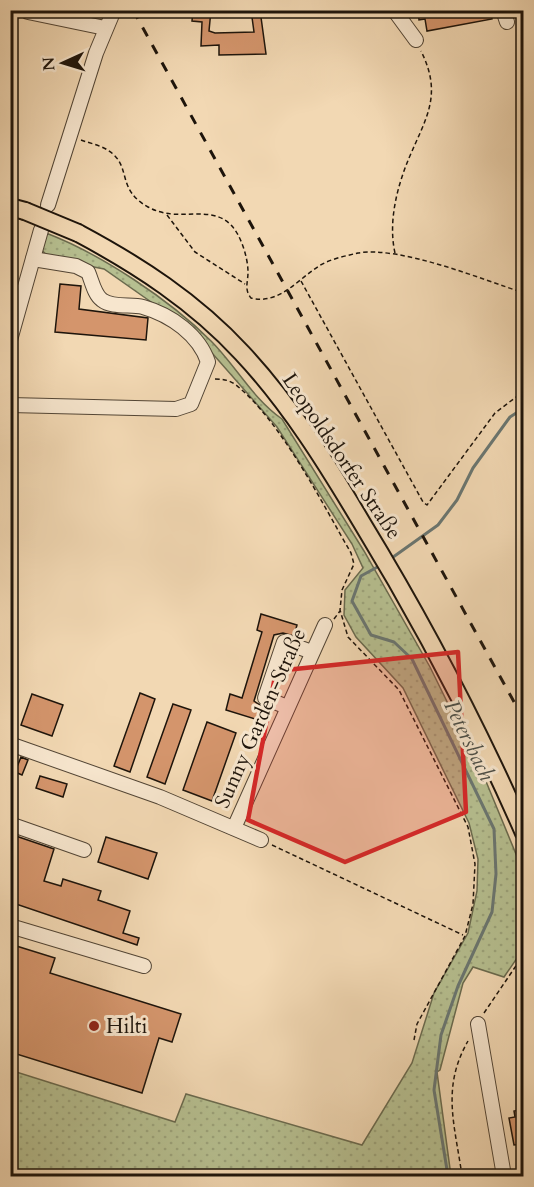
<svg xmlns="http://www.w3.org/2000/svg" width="534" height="1187" viewBox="0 0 534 1187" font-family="Cardo,serif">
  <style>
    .grass { fill: url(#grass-dots); stroke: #6a6a4e; stroke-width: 1.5 }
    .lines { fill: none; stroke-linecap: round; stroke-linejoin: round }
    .stream { stroke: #6a7671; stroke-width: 3 }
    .building { fill: #d4956c; stroke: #1d140b; stroke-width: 1.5 }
    .minor-casing { stroke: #524535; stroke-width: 16 }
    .major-casing { stroke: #1d140b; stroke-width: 20 }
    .path { stroke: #1d140b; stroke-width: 1.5; stroke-dasharray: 4.5 3; stroke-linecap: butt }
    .minor { stroke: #f7e6ce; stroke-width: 14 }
    .major { stroke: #f2d8b3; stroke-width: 16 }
    .rail { stroke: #1d140b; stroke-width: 3; stroke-dasharray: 10 10; stroke-linecap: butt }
    .major-bridge-casing { stroke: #1d140b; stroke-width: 20; stroke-linecap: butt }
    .major-bridge { stroke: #f2d8b3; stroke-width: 16 }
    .marked { fill: #d62828; fill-opacity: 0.2; stroke: #d62828; stroke-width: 4.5; stroke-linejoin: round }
    .poi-dot { fill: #8f2418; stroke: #f7e6ce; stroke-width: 2 }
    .labels { text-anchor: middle; stroke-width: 6; stroke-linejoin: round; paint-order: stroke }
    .street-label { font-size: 21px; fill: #1d140b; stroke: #f7e6ce }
    .poi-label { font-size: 21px; fill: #1d140b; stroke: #f7e6ce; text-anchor: start }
    .water-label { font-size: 22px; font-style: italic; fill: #4a4d46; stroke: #f7e6ce }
  </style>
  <defs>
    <pattern id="grass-dots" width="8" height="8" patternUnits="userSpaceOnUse" patternTransform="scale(1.5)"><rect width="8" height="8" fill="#b6bf90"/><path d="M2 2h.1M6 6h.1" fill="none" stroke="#9ca37b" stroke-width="1.8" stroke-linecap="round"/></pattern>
  </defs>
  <rect width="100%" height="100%" fill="#f2d8b3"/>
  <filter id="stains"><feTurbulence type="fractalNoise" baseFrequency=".00333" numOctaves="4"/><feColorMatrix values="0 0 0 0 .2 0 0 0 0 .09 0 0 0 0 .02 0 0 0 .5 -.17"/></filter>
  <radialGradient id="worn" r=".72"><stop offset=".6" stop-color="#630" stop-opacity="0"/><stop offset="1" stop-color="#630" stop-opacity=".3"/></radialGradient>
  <path class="grass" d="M46,233C101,254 170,300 211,341C236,366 253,399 282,419L364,551L430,667L485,779L523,871L524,948L504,977L473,967L463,983L440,1070L437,1072L451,1176H11L10,1070L175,1122L186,1094L362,1145L412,1063L434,993L468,933L477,891L478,859L469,823L403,688L356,637L344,615L345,590L363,568L352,544L277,427L205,345L171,316L104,269L49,258L41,249Z"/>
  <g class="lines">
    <g class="stream">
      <polyline points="389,560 438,525 457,500 473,468 510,417 524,408"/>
      <polyline points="381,565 361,576 352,601 371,635 394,642 412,659 494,829 496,874 492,912 458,986 441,1035 434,1090 448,1176"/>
    </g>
  </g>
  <g class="building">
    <polygon points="10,10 19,10 14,38 10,38"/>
    <polygon points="193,10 211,10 209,31 215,33 254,32 251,10 260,10 266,54 219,55 219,45 201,46 202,22 192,21"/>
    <polygon points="418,10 438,10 439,17 457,15 456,10 491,10 492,19 427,31 425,19 419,20"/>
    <polygon points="60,284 81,286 79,309 148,318 146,340 55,332"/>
    <polygon points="261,614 297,625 294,636 283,633 274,635 254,701 266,709 262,721 226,710 230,694 242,698 262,632 257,630"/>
    <polygon points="140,693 155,699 130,772 114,766"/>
    <polygon points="32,694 63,705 52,736 21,725"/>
    <polygon points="173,704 191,710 165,784 147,777"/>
    <polygon points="207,722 236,733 212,801 183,790"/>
    <polygon points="21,757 28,760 22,775 15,772"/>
    <polygon points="40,776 67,784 63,797 36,788"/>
    <polygon points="10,834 54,849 44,881 61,886 63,879 101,891 98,900 130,911 123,933 139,938 137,945 10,902"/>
    <polygon points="106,837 157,853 148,879 98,862"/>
    <polygon points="10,944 55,958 50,973 181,1014 172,1042 159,1038 142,1093 10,1052"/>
    <polygon points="524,1109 524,1144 514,1145 509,1118 515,1117 514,1111"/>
  </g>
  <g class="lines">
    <g class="minor-casing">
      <g id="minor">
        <polyline points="394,10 416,40"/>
        <polyline points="503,10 507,22"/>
        <polyline points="28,12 105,28"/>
        <polyline points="48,205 96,53 114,10"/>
        <polyline points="10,340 41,230"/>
        <path d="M10,405L176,409L191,404L208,362C199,335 171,315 143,307C131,304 112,308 102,300C94,294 92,281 88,272L76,266L33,259"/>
        <polyline points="287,707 265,698 284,642 312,652"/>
        <polyline points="10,744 160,797 261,840"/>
        <polyline points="10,824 84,850"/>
        <polyline points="234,828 325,625"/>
        <polyline points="10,926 144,966"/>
        <polyline points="478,1024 504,1176"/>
      </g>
    </g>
    <g class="major-casing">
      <g id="major">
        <polyline points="10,207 25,211"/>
        <path d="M78,233C138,265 195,302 242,353C289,403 327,464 362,523C423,623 477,726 524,833"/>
      </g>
    </g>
    <g class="path">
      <path d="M81,140C92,144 105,146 114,155C130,170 118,190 148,207C179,224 209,203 231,225C241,235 248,258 248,272C248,283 244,289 251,298C279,305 297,280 319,266C330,259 345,256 358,253C401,246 481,279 524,293"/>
      <polyline points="167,215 195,252 245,284"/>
      <path d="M395,253C388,222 397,187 409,158C426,118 443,95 421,51"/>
      <polyline points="301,281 423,502 427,505 495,413 524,391"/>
      <path d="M215,379C223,379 229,380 236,385C281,421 322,503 351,553L354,564L342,590L340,610L348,637L399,690L468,827L475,864L473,904L465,936L417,1024L414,1040"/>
      <polyline points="334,619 340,611"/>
      <polyline points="272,845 463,935"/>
      <polyline points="484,1013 524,954"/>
      <path d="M462,1176C455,1125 441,1088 468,1041"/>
    </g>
    <use href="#minor" class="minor"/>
    <use href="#major" class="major"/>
    <polyline class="rail" points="133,10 524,720"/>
    <g class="major-bridge-casing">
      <polyline id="major-bridge" points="25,211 78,233"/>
    </g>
    <use href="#major-bridge" class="major-bridge"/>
  </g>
  <path class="marked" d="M458,652L466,812L345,862L248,820L276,671Z"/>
  <circle class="poi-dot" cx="94" cy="1026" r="6"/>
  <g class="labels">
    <g class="street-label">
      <text transform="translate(342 456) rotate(56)" y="7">Leopoldsdorfer Straße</text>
      <text transform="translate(260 718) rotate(-66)" y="7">Sunny Garden-Straße</text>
    </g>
    <g class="poi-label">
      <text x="106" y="1033">Hilti</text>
    </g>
    <g class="water-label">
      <text transform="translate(470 740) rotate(64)" y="8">Petersbach</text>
    </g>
  </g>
  <rect width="534" height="1187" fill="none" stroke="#f2d8b3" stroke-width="36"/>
  <rect x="12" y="12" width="510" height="1163" fill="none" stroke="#1d140b" stroke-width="3"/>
  <rect x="18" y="18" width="498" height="1151" fill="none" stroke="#1d140b" stroke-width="1.5"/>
  <g transform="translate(63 63) rotate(266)" stroke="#f7e6ce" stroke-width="4.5" paint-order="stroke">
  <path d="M0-4.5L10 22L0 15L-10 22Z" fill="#1d140b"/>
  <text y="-9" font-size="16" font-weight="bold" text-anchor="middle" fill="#1d140b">N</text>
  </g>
  <rect width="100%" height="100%" filter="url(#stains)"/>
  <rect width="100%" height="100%" fill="url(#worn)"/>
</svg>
